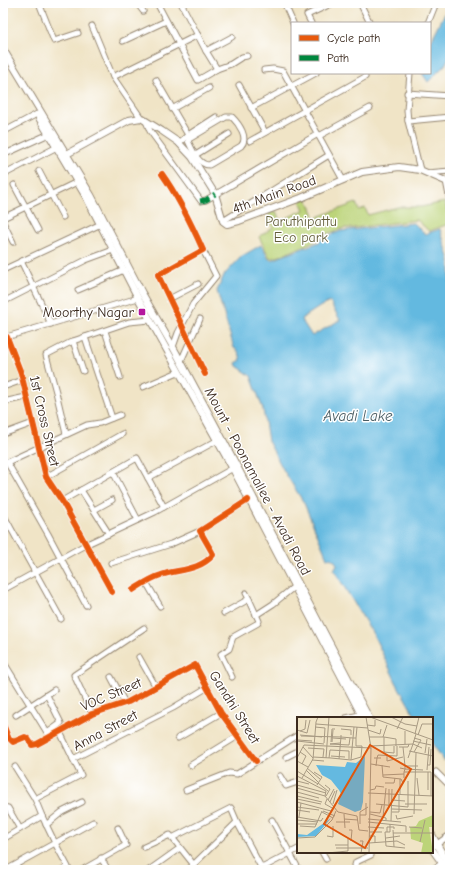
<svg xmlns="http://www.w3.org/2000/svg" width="453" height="873" viewBox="0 0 453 873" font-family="'Comic Neue',sans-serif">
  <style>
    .green { fill: #bcd479; stroke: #7c7f4c }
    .water { fill: #64b9e0; stroke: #50727f; fill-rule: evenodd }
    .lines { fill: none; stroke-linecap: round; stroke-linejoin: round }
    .minor-casing { stroke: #968772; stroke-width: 7 }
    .major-casing { stroke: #968772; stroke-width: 8 }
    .minor { stroke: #fff; stroke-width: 5 }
    .major { stroke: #fff; stroke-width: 6 }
    .quiet { stroke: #00873e; stroke-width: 5; stroke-dasharray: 10 5; stroke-linecap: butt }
    .cycleway-casing { stroke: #fff; stroke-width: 8 }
    .cycleway { stroke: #e8590c; stroke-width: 6 }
    .poi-dot { fill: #b5179e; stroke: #fff; stroke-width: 1.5 }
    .labels { text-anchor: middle; stroke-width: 3; stroke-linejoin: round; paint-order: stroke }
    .street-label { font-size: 14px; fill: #3b2a1e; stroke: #fff }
    .park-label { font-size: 14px; fill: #625d39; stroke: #fff }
    .poi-label { font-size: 14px; fill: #3b2a1e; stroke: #fff; text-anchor: end }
    .water-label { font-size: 15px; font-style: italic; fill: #495c62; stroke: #fff }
    .inset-road { fill: none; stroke: #a89a83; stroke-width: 1 }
    .view { fill: #df570d; fill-opacity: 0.15; stroke: #df570d; stroke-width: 2 }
    .inset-edge { fill: none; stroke: #3b2a1e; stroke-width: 2 }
  </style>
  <rect width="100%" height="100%" fill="#fff"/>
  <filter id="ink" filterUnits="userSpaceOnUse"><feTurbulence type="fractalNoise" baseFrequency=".025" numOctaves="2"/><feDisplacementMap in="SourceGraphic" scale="8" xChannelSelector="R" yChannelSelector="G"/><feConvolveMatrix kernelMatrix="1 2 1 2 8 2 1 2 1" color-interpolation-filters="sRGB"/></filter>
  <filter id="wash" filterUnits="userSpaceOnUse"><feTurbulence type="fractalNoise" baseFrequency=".012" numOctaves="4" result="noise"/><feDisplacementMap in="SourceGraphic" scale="16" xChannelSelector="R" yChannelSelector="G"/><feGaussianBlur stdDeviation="0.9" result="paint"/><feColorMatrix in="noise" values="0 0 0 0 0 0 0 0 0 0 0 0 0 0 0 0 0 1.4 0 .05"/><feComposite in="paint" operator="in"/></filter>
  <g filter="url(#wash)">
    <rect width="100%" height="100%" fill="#f0e4c6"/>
    <polygon class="green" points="307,198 315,218 356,203 359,210 365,208 368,215 398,207 421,207 445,202 450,226 446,225 429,231 417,220 353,228 344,228 322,236 317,240 283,255 273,258 270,258 259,237 273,227 268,214 276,211 280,221 304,210 300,201"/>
    <g class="water">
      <polygon points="450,3 450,55 445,65 428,82 422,73 430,73 430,43"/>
      <path d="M414,223L425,234L440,229L450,260V754L444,761L432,743V718H417L414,714L398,686L373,634L334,570L337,564L333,559L327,558L304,503L284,471L268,441L263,409L251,376L237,366L236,363L241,360L239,352L234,348L217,291L224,275L242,256L261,245L263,248L269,259L272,260L319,242L323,238L341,231ZM330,302L340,320L312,336L301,319L321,306Z"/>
    </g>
  </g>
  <g filter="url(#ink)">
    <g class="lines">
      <g class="minor-casing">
        <g id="minor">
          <polyline points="39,3 54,41 78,33"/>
          <polyline points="137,3 143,11"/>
          <polyline points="157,3 198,80 217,69"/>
          <polyline points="181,3 206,51 217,69 231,64 242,57 247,56"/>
          <polyline points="360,3 370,23"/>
          <polyline points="286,7 293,23"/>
          <polyline points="311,23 307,15 333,3"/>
          <polyline points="428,23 436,3"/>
          <polyline points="92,26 113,77 141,118"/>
          <polyline points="123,41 166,21"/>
          <polyline points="206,51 232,37"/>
          <polyline points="264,70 273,69 283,71 343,180"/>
          <polyline points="410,73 407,110 408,121 420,170"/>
          <polyline points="113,77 198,35"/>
          <polyline points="156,80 188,135"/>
          <polyline points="239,85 265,132"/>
          <polyline points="407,93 450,96"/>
          <polyline points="251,108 316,73"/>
          <polyline points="172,109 209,88"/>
          <path d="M226,117H232C239,124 249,138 241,146L209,165C198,165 192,149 188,141L189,139Z"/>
          <polyline points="146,121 150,131 201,201 206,200 318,134"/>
          <polyline points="408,121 450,117"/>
          <polyline points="3,132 37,114"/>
          <polyline points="319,136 370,108"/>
          <polyline points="250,141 365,77"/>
          <polyline points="179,143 188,135 216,117"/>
          <polyline points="3,155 49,134"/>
          <polyline points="194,156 229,134"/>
          <polyline points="3,167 8,172"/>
          <polyline points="39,171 63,217"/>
          <polyline points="427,173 450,171"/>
          <path d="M162,174C179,198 191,223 203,250L158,275L205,374"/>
          <polyline points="3,175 57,147"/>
          <polyline points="446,181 450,201"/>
          <polyline points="14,185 38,230"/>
          <polyline points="3,218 77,182"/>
          <polyline points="223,221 329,155"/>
          <polyline points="3,222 13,242"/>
          <polyline points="21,261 51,324"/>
          <polyline points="3,270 103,223"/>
          <polyline points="78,290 124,270"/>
          <polyline points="169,299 198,284"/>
          <polyline points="3,302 86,260 113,250"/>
          <polyline points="105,331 120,377"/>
          <polyline points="7,337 21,373 46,477 62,501 112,592"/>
          <polyline points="85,337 112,418"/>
          <polyline points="3,338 138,298"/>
          <polyline points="73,341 83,371"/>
          <polyline points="173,347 178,333 193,304 216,276 203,250"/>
          <polyline points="181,361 200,319"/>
          <polyline points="3,387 23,380"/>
          <polyline points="143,387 178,372"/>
          <polyline points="3,402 26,397"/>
          <polyline points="3,434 33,423"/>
          <polyline points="66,434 56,392 46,355 73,341 129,322 150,320"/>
          <polyline points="7,462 48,534 86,605"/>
          <polyline points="3,464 87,425 100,423 120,415"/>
          <polyline points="113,472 138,520"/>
          <polyline points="46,477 122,434"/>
          <polyline points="81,490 109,534"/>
          <polyline points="62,501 137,458 148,478"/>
          <polyline points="164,507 148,478 218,440"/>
          <polyline points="94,510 112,500"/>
          <polyline points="3,514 61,619"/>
          <polyline points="3,527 9,525"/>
          <polyline points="111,563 171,544 200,531"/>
          <polyline points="146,582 160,606"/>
          <polyline points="3,590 85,545 155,512 235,467"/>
          <path d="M133,590C141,585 151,578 161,575C179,569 199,571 213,555L212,552L200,531L248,500"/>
          <polyline points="246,593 249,599"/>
          <polyline points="224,613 249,599 259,621 258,623 233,637 229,649 221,654 232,677"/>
          <polyline points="256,615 273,604 295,586"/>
          <polyline points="139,657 156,687"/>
          <polyline points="3,661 48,734"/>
          <polyline points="111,677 125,703"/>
          <polyline points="47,695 61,723 50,731 48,734 49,737"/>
          <polyline points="92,714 74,675 144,628"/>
          <polyline points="16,715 54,690"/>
          <polyline points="346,718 364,714"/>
          <polyline points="3,724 8,737 13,742 25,737 28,739 32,745 37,744 92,714 128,702 141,695 195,665 221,713 256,761"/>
          <polyline points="60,732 73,759"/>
          <polyline points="178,738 221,713"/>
          <polyline points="286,757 298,751"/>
          <polyline points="191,765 238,736"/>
          <polyline points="436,772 450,786"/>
          <polyline points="280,776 286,786 298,782"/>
          <polyline points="186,790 229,773 237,774 298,735"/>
          <polyline points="35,799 81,775 73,759 173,708 208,687"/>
          <polyline points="3,807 8,808 20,829"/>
          <polyline points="272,820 299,870"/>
          <polyline points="46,825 62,812 82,802"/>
          <polyline points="172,838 231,808 237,822"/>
          <polyline points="3,839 42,816 35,799 15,767"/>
          <polyline points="434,846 450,835"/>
          <polyline points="144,847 170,835 194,865"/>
          <polyline points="322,852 326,859"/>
          <polyline points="101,858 108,870"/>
          <polyline points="356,868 355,865 356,862 371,855"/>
          <polyline points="260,869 298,849"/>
          <polyline points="6,870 55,843 42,816"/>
          <polyline points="63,870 68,867 55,843 93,822"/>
          <polyline points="82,870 126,845 118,828"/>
          <polyline points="149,870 180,848"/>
          <polyline points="188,870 237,822 262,869"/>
          <polyline points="432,870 444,862"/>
        </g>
      </g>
      <g class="major-casing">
        <g id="major">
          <polyline points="3,49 91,195 142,293 173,347 222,438 369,718"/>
          <polyline points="39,118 86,197 138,298 233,469 363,718"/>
          <polyline points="65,155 129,120 141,118 162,131 178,142 192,157 215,194 223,221 227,224 239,221 301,198 362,172 399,167 420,170 450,183"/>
          <polyline points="432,835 443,855 450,865"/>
          <polyline points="432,849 447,870"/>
        </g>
      </g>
      <use href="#minor" class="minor"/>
      <use href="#major" class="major"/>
      <polyline class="quiet" points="200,201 206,200 215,194"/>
      <g class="cycleway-casing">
        <g id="cycleway">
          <path d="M162,174C179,198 191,223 203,250L158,275L205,374"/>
          <polyline points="7,337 21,373 46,477 62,501 112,592"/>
          <path d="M133,590C141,585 151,578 161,575C179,569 199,571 213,555L212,552L200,531L248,500"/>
          <polyline points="3,724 8,737 13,742 25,737 28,739 32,745 37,744 92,714 128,702 141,695 195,665 221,713 256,761"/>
        </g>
      </g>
      <use href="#cycleway" class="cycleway"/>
    </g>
  </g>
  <rect class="poi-dot" x="138" y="308" width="8" height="8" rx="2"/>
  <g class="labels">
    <g class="street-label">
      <text transform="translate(274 194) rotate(-20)" y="5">4th Main Road</text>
      <text transform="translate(45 421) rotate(77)" y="5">1st Cross Street</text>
      <text transform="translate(258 481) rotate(62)" y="5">Mount - Poonamallee - Avadi Road</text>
      <text transform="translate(111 694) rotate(-23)" y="5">VOC Street</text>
      <text transform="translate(235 707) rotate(58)" y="5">Gandhi Street</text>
      <text transform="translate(105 730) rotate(-28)" y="5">Anna Street</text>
    </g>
    <g class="park-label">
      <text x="301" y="226">Paruthipattu<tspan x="301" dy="16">Eco park</tspan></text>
    </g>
    <g class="poi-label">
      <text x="134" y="317">Moorthy Nagar</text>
    </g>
    <g class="water-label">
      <text x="358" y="421">Avadi Lake</text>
    </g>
  </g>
  <g transform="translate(297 717)">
    <rect width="136" height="136" fill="#f0e4c6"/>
    <path d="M136,98V110H132L136,136H124L126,126L114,122L113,110L119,109L122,104Z" fill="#bcd479"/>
    <path d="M68,39L66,85L64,93L58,95L41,87L44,77L42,73L34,63L25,58L19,48L48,50L50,45L59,46ZM34,101L19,119L0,120V117L10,118Z" fill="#64b9e0"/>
    <path class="inset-road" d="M69,0L74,31L72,136M73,0L136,23M94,0L108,7L120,9M19,7L71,11M70,8L78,9V3M18,10L28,11L27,26M57,10L56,21H59L60,10M44,12L54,13V18M100,12L106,0M0,13L10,16L13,3M71,13L83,17L84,12M3,14L8,12L9,3M108,14V27M118,17L122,0M3,18L25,20M121,18L125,7H136M4,19L44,20V18M72,20H87V29M86,20L90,8M87,20L99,22V29M36,21L49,22M1,23L15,24M0,24L27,27M116,24L134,28M34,25L35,12H38M35,25L36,13M43,26L33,27L52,28L53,21M7,28L74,31M74,29L116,27L119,17M87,29V35L97,36V29M6,30L16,41M102,30H111L112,27M106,30L108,49M11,31L27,32L26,40M112,34L136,39M3,35L9,39L5,47M117,35L124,23L117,21M128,36L130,22M90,38V44L106,40M34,39L48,40M16,40L34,41L54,43L56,21L44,20L42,42M0,41L7,28M29,41L32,0M32,41L33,33L52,34V42M77,41H80L81,38L100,39V29M111,41L116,27L125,31M15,43L27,44M54,43L64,40L65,29H59V21M0,44L11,50M74,47L93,50M85,48L86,60L104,62L106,66M131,48H133L134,32M79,49L80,41H84M10,51L23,62M103,51L108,52V49H121M9,53L21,65M130,53L132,30M0,54L21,67M17,55L25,60L20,68M107,55L108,52L126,53M86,58L107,57M0,59L29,74L28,79M5,61L16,42L19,5L21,0M107,61V55H134V79M120,61L122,78M103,62V78M0,64L12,67M21,66L31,74M88,66H97L98,61M0,68L29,76M28,68L33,72L29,79M0,71L28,79L41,95L60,99L62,113L71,114M73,73L78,72L79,69L87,70M131,73V55M0,75L22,81M71,76L136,79M0,79L25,85M0,82L24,87M30,82L28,87L37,92M31,83L37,72M95,83L108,84M0,85L34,94M33,85L38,74M36,87L40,73M79,87L111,90V64M108,87H130M92,89V72M0,90L22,93M95,92L125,93M0,93L13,95M26,94L38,99M25,95L36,101M73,95L83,96L85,88M95,95H102V78M47,97L48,111M73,97L89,101V103M117,97L119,36M63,98V95L71,90M99,98L100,102L116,99M0,100L24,104L26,101M2,100L4,86M86,100L89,71M47,102L61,103M71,102L104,105M0,103L21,105M94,104L95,72M39,105H53M71,105L109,109V115M0,107H20M63,107V98H69V86M93,107V115H88L89,129L108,131M3,109L18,110L25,94M71,110L87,111M112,110L125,111M52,113H55L54,124M96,113L97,130M72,115H85M90,115V110H97V112M96,116H136M30,119L36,120V109M72,119H78V126M0,121L18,120L35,103L39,94M89,121L103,119M63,124H66L64,136M123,125L128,103M72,126L100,124L108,128M38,128H51M39,131H71M30,136L51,134V122"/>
    <path class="view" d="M73,28L114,52L68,131L27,107Z"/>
    <rect width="136" height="136" class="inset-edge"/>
  </g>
  <rect width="453" height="873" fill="none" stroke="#fff" stroke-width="16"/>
  <rect x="291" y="22" width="140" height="52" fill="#ffffff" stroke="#b1aaa5"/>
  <rect x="299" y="35" width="20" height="6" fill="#e8590c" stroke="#b1aaa5"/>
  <text x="327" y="42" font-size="12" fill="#3b2a1e">Cycle path</text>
  <rect x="299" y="55" width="20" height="6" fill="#00873e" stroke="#b1aaa5"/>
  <text x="327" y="62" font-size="12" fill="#3b2a1e">Path</text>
</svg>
